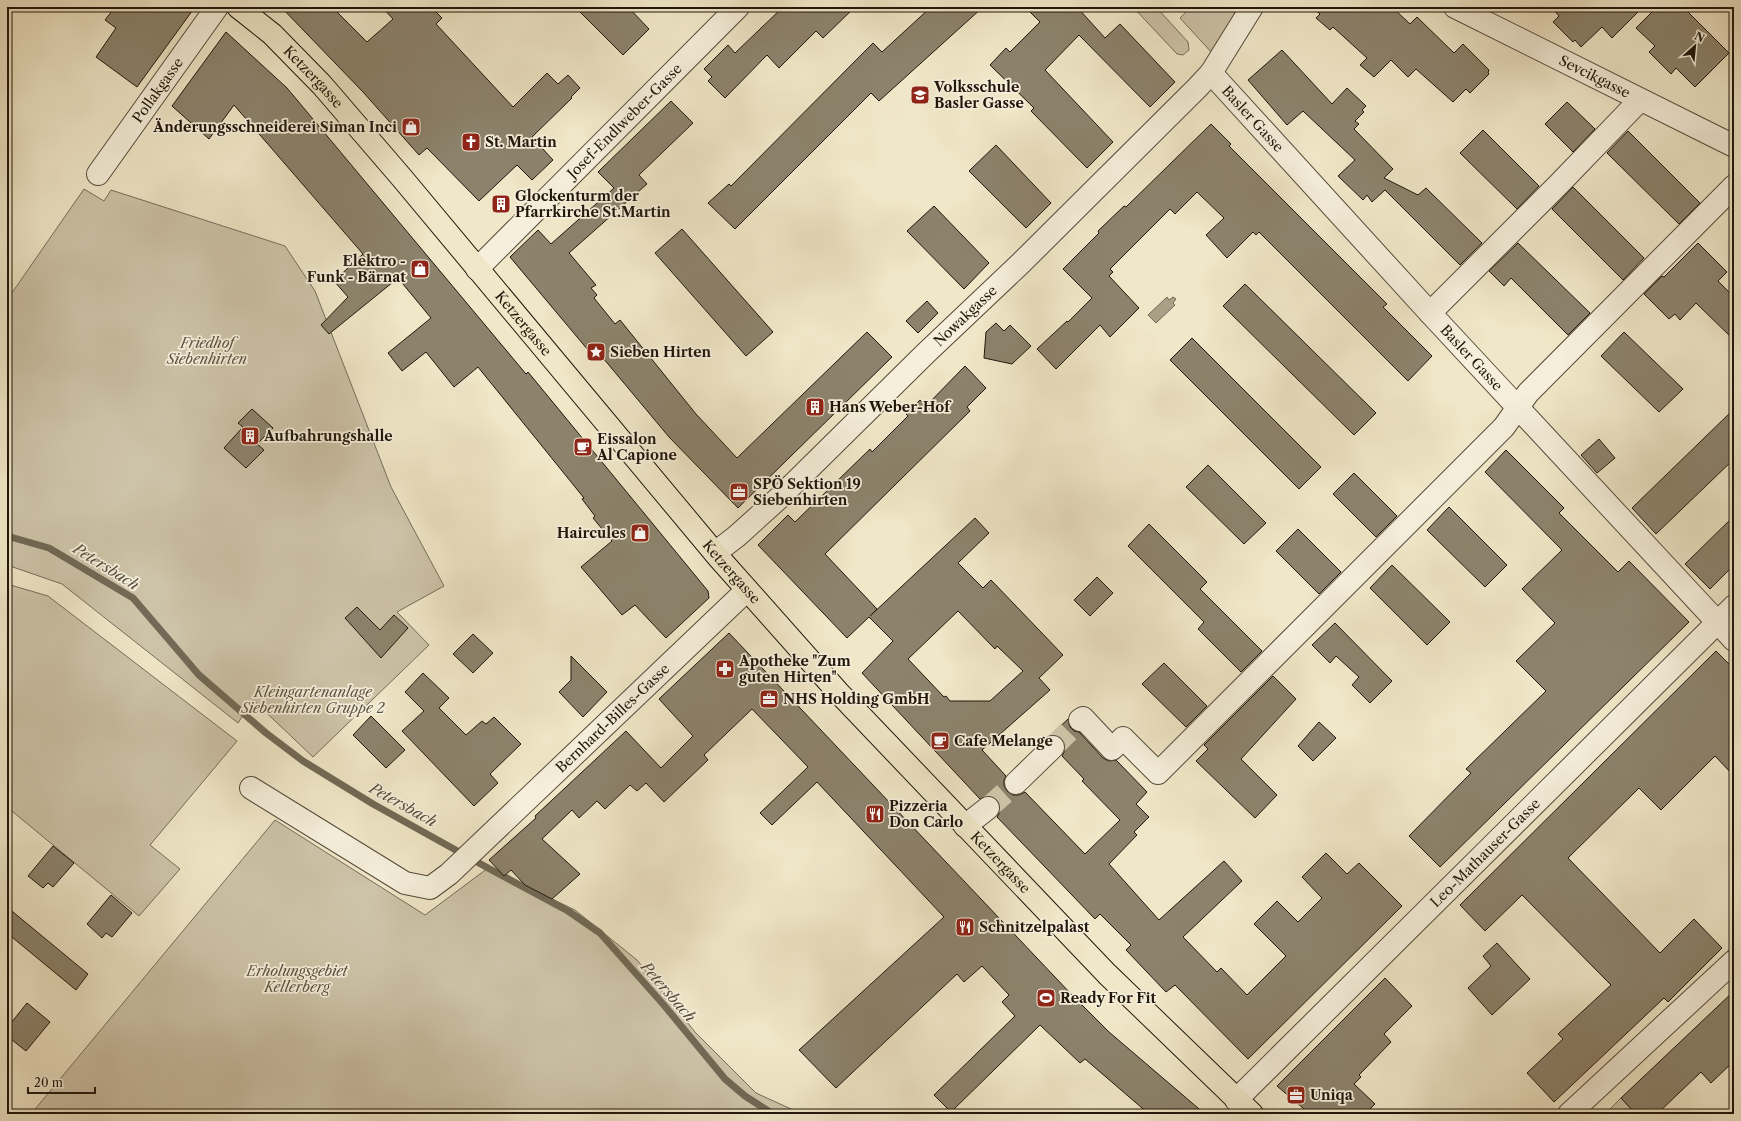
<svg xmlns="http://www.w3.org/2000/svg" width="1741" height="1121" viewBox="0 0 1741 1121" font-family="'Libre Caslon Text',serif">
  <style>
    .green { fill: #cdc3a8; stroke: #766c5a }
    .water { fill: #a9a088; stroke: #726956 }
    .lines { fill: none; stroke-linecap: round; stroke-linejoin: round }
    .stream { stroke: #726956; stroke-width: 7 }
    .building { fill: #8c836d; stroke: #20160b; fill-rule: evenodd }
    .minor-tunnel { stroke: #d1c8ac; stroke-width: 22; stroke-dasharray: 22 11; stroke-linecap: butt }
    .minor-casing { stroke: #544a3a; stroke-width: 24 }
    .major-casing { stroke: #20160b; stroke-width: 24 }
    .minor { stroke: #f5efdb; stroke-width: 22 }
    .major { stroke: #f0e7c8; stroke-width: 22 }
    .labels { text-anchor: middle; stroke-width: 3.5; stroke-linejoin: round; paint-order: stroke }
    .street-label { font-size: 14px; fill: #20160b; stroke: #f5efdb }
    .poi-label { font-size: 14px; font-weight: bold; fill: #20160b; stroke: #f5efdb; text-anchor: start }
    .park-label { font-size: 14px; font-style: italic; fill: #5d5342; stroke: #f5efdb }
    .water-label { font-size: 15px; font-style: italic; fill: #574d3d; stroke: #f5efdb }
  </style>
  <rect width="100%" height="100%" fill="#f0e7c8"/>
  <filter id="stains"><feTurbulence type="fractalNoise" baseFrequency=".005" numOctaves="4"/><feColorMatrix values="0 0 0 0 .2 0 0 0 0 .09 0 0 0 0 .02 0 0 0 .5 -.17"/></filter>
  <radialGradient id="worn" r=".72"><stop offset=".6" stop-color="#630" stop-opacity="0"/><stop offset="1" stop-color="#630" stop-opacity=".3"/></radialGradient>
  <g class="green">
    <polygon points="1133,7 1156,7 1188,42 1189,50 1183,55 1177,54"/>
    <polygon points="1191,7 1239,7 1212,53 1180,18"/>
    <polygon points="84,189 104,201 111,190 285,246 315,291 391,487 444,586 397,612 429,645 313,757 253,700 238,723 62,584 7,565 7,300"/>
    <polygon points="7,584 48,596 237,741 150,845 180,869 139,916 7,807"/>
    <polygon points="275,820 425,915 488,868 575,910 637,960 695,1032 756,1093 802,1114 31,1114"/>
    <polygon points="1621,1098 1636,1114 1605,1114"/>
  </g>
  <polygon class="water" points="1167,297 1169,300 1173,297 1176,299 1173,303 1175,305 1156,323 1148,315"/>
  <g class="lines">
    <polyline class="stream" points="7,536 49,548 133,598 199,675 266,733 303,761 373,804 488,868 568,911 600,933 663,1004 725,1079 745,1096 773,1114"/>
  </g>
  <g class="building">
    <polygon points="115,7 195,7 137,87 96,57 116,28 105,20"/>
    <polygon points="281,7 332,7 367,42 393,19 382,7 431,7 442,18 436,24 513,107 547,73 558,84 568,75 580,88 571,97 572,98 532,137 553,160 532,180 517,165 479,201 427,148 419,155 363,92"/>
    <polygon points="575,7 628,7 649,29 623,55"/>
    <polygon points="783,7 855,7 823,38 816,31 779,68 767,55 725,98 708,81 712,77 704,69 728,45 735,53"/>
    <polygon points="931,7 983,7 879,101 871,93 735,229 708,203 729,184 731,186 873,43 882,52"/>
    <polygon points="1025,7 1077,7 1105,38 1120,24 1175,82 1150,107 1079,35 1045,70 1113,142 1087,168 1031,111 1034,108 990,65 1006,48 1010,52 1040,22"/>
    <polygon points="1312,7 1392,7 1410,24 1417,17 1454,53 1463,44 1489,70 1488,73 1489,74 1470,93 1466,89 1453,102 1416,69 1408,77 1391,60 1374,77 1360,65 1367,58 1333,27 1330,30 1316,18 1320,14"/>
    <polygon points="1551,7 1643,7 1612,38 1602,27 1581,47 1575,40 1573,42 1553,22 1559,16"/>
    <polygon points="1657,7 1683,7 1729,53 1695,87 1676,68 1671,74 1649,52 1655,46 1636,28"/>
    <polygon points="226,32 287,88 526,374 528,372 708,591 709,598 666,638 635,605 622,615 581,567 612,541 593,518 595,516 582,499 584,498 478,367 454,387 426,352 402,371 388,353 431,318 398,278 329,334 321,325 348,297 334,281 363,254 234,105 209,139 172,106"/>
    <polygon points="1282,50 1332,104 1347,88 1366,106 1362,110 1364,112 1355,121 1359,124 1354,129 1393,169 1384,178 1418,195 1426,188 1482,243 1460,265 1385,190 1372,202 1367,195 1363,200 1338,176 1355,160 1303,111 1287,125 1248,80"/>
    <polygon points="671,101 693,123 639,175 647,184 569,253 596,285 591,288 597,295 594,298 615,324 620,320 696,414 737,458 867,332 892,357 738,508 669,437 593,346 588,350 510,257 538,230 551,244 614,188 598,172"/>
    <polygon points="1567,102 1595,129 1573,152 1545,124"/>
    <polygon points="1211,124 1231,144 1229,146 1387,304 1383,307 1432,356 1408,381 1259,232 1256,235 1253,232 1227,258 1206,235 1224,218 1197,192 1175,214 1170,209 1110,269 1113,272 1109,276 1139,308 1110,337 1100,325 1056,369 1037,349 1067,321 1068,322 1092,298 1063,269 1099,233 1098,231 1124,206 1126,207"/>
    <polygon points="1483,130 1539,186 1517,209 1460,153"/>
    <polygon points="1628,131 1700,203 1679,224 1607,153"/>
    <polygon points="996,145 1051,203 1026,228 969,171"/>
    <polygon points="1573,187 1644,258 1623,280 1552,209"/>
    <polygon points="934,206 989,263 964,289 907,231"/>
    <polygon points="682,229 773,332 746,356 655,253"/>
    <polygon points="1518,243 1590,313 1568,335 1511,278 1504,286 1489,271"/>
    <polygon points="1698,243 1727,272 1718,281 1734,297 1734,340 1696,303 1680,320 1675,314 1669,319 1644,294 1662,276 1664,277"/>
    <polygon points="1245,284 1376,413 1354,435 1223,306"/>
    <polygon points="927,301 938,313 918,333 906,321"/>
    <polygon points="996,323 1004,331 1010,325 1031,346 1012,364 984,358 986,332"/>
    <polygon points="1624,332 1683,389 1659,412 1601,356"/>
    <polygon points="1192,338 1321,467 1299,489 1170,360"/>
    <path d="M965,366L986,388L967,407L970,411L825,554L877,609L870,616L975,518L989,533L958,563L983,588L991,580L1063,655L1039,678L1050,690L982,750L1006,776L1004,780V786L1007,791L1013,795H1019L1025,792L1085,854L1120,820L1082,781L1084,779L1062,756L1065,750V744L1062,738L1057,735H1051L1068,719L1070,727L1074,731L1079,732L1103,758L1109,761L1116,760L1147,792L1136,804L1149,817L1134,832L1137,835L1109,864L1159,920L1224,861L1242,881L1183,937L1217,972L1221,968L1247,995L1286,956L1254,924L1277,901L1298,922L1322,898L1302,877L1326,853L1347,874L1359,863L1402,906L1248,1059L1175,985L1166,992L1126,950L1131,945L1100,914L1095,919L997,817L1000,812V807L998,800L993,797L987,796L980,799L862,673L893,641L869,617L847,638L758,545L788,515L795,522L870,449L872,452L908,416L906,414L920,400L926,406ZM958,611L995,649L997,646L1023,671L990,701H950L946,696L944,697L908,659Z"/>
    <polygon points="252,409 273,428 257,444 264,450 246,468 224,448 243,427 238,423"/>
    <polygon points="1734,409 1734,459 1656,534 1632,508"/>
    <polygon points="1599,439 1615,458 1597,473 1581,455"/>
    <polygon points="1506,450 1564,508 1559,513 1618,572 1629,561 1689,622 1440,867 1409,836 1471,773 1466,769 1546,691 1516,661 1555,623 1522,589 1562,550 1485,472"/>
    <polygon points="1208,465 1266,523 1244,544 1186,487"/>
    <polygon points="1354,473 1397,516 1376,537 1333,494"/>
    <polygon points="1449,507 1507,565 1485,587 1427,530"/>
    <polygon points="1734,516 1734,565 1710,589 1685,564"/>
    <polygon points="1149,524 1207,582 1200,589 1262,651 1241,672 1198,629 1204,622 1128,546"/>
    <polygon points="1298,529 1341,572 1319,594 1276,551"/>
    <polygon points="1392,565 1450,622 1427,645 1370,588"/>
    <polygon points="1097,577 1113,593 1090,616 1074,600"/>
    <polygon points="357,607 380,630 394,615 408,628 381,658 345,618"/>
    <polygon points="1335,623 1392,681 1370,703 1352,685 1359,677 1336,656 1330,663 1312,645"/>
    <polygon points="729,633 1072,995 1109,1032 1205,1114 1149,1114 1085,1059 1080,1063 1040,1025 951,1112 934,1095 1015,1016 1002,1002 1009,995 982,966 964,982 957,974 836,1088 799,1050 944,917 817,782 772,825 760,813 808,767 752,709 704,755 708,760 664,802 646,783 637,791 630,785 605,809 597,801 579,818 572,810 542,839 580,874 552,899 525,885 511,870 504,876 489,860 536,818 535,816 626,731 661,768 693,736 659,699"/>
    <polygon points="473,634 493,653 473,673 453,654"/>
    <polygon points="1716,651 1734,669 1734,776 1715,756 1661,810 1639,788 1568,858 1660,953 1694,919 1722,948 1668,1002 1664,998 1554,1102 1527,1073 1563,1039 1558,1034 1611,985 1522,895 1485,931 1460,905"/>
    <polygon points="571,656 607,692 583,717 559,692 571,680"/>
    <polygon points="1164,663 1207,706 1186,727 1142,684"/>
    <polygon points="423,673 449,698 439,708 466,735 482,721 486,724 494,717 521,744 490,774 498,783 474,806 402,731 424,711 405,692"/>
    <polygon points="1273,676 1296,699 1241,759 1277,795 1255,818 1196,761 1208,749 1204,745"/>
    <polygon points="371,716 405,750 386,768 353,735"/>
    <polygon points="1319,722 1336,738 1313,761 1298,746"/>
    <polygon points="53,846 74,863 53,887 48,883 43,888 28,876"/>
    <polygon points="111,895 132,913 112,937 106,933 102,938 87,924"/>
    <polygon points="7,907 88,974 76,990 7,933"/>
    <polygon points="1497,943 1530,979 1492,1015 1468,988 1491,966 1483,956"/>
    <polygon points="1385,978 1412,1006 1384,1034 1391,1042 1359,1075 1361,1077 1354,1084 1375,1104 1365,1114 1310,1114 1277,1086"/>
    <polygon points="1734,991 1734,1061 1711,1083 1701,1072 1657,1114 1636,1114 1621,1098"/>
    <polygon points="27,1003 50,1022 26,1051 7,1036 7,1028"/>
  </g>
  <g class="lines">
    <g class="minor-tunnel">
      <polyline points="1053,747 1080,720"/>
      <polyline points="988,808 1016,783"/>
    </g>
    <g class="minor-casing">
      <g id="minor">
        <path id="s1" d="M1455,7L1734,146"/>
        <path id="s2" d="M1211,73L1430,313L1734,640"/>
        <path id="s3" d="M98,174L217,7"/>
        <path id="s4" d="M477,269L738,7"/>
        <polyline points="1430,313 1559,184 1640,100"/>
        <path id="s5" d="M715,553L737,536L779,498L926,353L1020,264L1197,88L1211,73L1252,7"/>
        <polyline points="1080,720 1083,718 1112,749 1123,738 1158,773 1504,427 1528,393 1734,186"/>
        <polyline points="1016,783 1053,747"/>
        <path id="s6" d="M251,788L405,883L430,888L449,874L747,590"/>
        <polyline points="965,826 988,808"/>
        <path id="s7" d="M1236,1100L1734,606"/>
        <polyline points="1569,1114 1734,961"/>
      </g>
    </g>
    <g class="major-casing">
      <g id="major">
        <path id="s8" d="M238,7L272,34L322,85L402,178L719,558L838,692L1107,974L1252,1114"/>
      </g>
    </g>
    <use href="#minor" class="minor"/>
    <use href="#major" class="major"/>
  </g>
  <defs>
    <g id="school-square" transform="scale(1)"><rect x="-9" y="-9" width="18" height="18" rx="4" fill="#8f2418" stroke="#f5efdb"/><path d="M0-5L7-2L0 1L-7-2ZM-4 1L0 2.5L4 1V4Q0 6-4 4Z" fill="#fff"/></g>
    <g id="shop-square" transform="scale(1)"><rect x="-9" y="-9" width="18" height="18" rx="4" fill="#8f2418" stroke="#f5efdb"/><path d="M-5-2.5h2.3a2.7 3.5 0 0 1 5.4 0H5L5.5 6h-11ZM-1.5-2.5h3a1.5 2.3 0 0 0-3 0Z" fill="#fff"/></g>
    <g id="church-square" transform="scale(1)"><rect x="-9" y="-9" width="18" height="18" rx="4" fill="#8f2418" stroke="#f5efdb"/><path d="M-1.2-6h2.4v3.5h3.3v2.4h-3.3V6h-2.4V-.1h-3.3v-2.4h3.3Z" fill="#fff"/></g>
    <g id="building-square" transform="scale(1)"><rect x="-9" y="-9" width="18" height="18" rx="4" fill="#8f2418" stroke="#f5efdb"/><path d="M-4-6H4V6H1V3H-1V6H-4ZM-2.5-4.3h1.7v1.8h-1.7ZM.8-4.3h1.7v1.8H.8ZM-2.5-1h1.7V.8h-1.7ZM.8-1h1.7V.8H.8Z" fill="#fff"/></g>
    <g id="sight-square" transform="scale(1)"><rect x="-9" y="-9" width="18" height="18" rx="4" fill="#8f2418" stroke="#f5efdb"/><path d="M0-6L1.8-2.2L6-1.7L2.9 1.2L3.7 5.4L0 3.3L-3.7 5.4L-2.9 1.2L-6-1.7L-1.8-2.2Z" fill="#fff"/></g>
    <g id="cafe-square" transform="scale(1)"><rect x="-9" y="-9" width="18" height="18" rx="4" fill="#8f2418" stroke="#f5efdb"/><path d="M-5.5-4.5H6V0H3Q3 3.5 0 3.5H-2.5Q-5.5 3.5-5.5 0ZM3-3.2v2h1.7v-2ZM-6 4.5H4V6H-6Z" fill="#fff"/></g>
    <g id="office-square" transform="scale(1)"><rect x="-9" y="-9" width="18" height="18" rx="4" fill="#8f2418" stroke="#f5efdb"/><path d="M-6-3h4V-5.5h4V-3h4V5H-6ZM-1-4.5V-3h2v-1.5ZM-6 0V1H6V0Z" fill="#fff"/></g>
    <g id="pharmacy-square" transform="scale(1)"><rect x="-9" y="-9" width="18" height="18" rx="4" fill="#8f2418" stroke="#f5efdb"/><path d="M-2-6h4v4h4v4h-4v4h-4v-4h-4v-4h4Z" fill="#fff"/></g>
    <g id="restaurant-square" transform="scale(1)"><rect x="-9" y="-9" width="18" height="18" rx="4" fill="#8f2418" stroke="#f5efdb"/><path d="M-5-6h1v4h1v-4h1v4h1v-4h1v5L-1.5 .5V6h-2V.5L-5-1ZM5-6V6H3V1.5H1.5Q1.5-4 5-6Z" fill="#fff"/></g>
    <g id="stadium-square" transform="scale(1)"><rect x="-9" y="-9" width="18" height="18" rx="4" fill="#8f2418" stroke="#f5efdb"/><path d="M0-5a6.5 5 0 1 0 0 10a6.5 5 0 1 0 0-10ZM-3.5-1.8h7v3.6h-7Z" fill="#fff"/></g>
  </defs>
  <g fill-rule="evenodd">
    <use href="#school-square" x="920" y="95"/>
    <use href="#shop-square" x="411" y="127"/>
    <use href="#church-square" x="471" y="142"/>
    <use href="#building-square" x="501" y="204"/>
    <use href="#shop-square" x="420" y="269"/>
    <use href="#sight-square" x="596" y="352"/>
    <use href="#building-square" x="815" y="407"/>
    <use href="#building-square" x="250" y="436"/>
    <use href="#cafe-square" x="583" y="447"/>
    <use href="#office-square" x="739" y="492"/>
    <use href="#shop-square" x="640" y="533"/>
    <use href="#pharmacy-square" x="725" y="669"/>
    <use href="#office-square" x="769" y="699"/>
    <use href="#cafe-square" x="940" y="741"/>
    <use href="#restaurant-square" x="875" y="814"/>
    <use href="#restaurant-square" x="965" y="927"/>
    <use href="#stadium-square" x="1046" y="998"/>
    <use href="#office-square" x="1296" y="1095"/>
  </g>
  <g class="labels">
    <g class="street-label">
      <text dy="5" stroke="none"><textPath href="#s1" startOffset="156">Sevcikgasse</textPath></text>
      <text dy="5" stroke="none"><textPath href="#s8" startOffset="103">Ketzergasse</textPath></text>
      <text dy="5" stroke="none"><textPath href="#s3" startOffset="103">Pollakgasse</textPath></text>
      <text dy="5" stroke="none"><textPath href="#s2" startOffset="62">Basler Gasse</textPath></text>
      <text dy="5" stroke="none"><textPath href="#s4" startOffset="209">Josef-Endlweber-Gasse</textPath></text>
      <text dy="5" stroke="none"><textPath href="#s5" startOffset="345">Nowakgasse</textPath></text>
      <text dy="5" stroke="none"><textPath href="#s8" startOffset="427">Ketzergasse</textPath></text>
      <text dy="5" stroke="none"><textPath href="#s2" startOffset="386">Basler Gasse</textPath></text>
      <text dy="5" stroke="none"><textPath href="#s8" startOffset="751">Ketzergasse</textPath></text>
      <text dy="5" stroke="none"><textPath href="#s6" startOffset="456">Bernhard-Billes-Gasse</textPath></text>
      <text dy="5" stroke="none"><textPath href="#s7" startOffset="351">Leo-Mathauser-Gasse</textPath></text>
      <text dy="5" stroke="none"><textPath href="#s8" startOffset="1147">Ketzergasse</textPath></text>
    </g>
    <g class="poi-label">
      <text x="934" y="92">Volksschule<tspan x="934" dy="16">Basler Gasse</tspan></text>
      <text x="397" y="132" text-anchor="end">Änderungsschneiderei Siman Inci</text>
      <text x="485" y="147">St. Martin</text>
      <text x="515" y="201">Glockenturm der<tspan x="515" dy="16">Pfarrkirche St.Martin</tspan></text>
      <text x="406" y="266" text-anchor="end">Elektro -<tspan x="406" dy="16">Funk - Bärnat</tspan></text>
      <text x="610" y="357">Sieben Hirten</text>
      <text x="829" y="412">Hans Weber-Hof</text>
      <text x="264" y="441">Aufbahrungshalle</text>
      <text x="597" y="444">Eissalon<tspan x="597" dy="16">Al Capione</tspan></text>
      <text x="753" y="489">SPÖ Sektion 19<tspan x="753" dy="16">Siebenhirten</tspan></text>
      <text x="626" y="538" text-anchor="end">Haircules</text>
      <text x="739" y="666">Apotheke "Zum<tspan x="739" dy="16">guten Hirten"</tspan></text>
      <text x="783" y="704">NHS Holding GmbH</text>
      <text x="954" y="746">Cafe Melange</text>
      <text x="889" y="811">Pizzeria<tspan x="889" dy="16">Don Carlo</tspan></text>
      <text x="979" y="932">Schnitzelpalast</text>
      <text x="1060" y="1003">Ready For Fit</text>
      <text x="1310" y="1100">Uniqa</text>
    </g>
    <g class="park-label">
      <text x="207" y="348">Friedhof<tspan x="207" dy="16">Siebenhirten</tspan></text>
      <text x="313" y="697">Kleingartenanlage<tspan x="313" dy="16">Siebenhirten Gruppe 2</tspan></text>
      <text x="297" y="976">Erholungsgebiet<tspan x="297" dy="16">Kellerberg</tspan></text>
    </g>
    <g class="water-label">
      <text transform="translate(106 567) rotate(32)" y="5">Petersbach</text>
      <text transform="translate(403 805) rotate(29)" y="5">Petersbach</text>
      <text transform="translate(668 992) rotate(49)" y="5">Petersbach</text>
    </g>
  </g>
  <rect width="1741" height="1121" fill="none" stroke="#f0e7c8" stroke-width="24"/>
  <rect x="8" y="8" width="1725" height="1105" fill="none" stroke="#20160b" stroke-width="2"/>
  <rect x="12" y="12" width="1717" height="1097" fill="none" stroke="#20160b"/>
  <g transform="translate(1695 46) rotate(27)" stroke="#f5efdb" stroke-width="3" paint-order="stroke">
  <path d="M0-3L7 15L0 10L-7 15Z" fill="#20160b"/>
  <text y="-6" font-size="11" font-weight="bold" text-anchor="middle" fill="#20160b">N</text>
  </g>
  <path d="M28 1087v6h67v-6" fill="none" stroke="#20160b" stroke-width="2"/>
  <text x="34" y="1087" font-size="12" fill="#20160b" stroke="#f5efdb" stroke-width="3" paint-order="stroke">20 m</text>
  <rect width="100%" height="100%" filter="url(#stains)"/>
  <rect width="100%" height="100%" fill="url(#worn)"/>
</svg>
